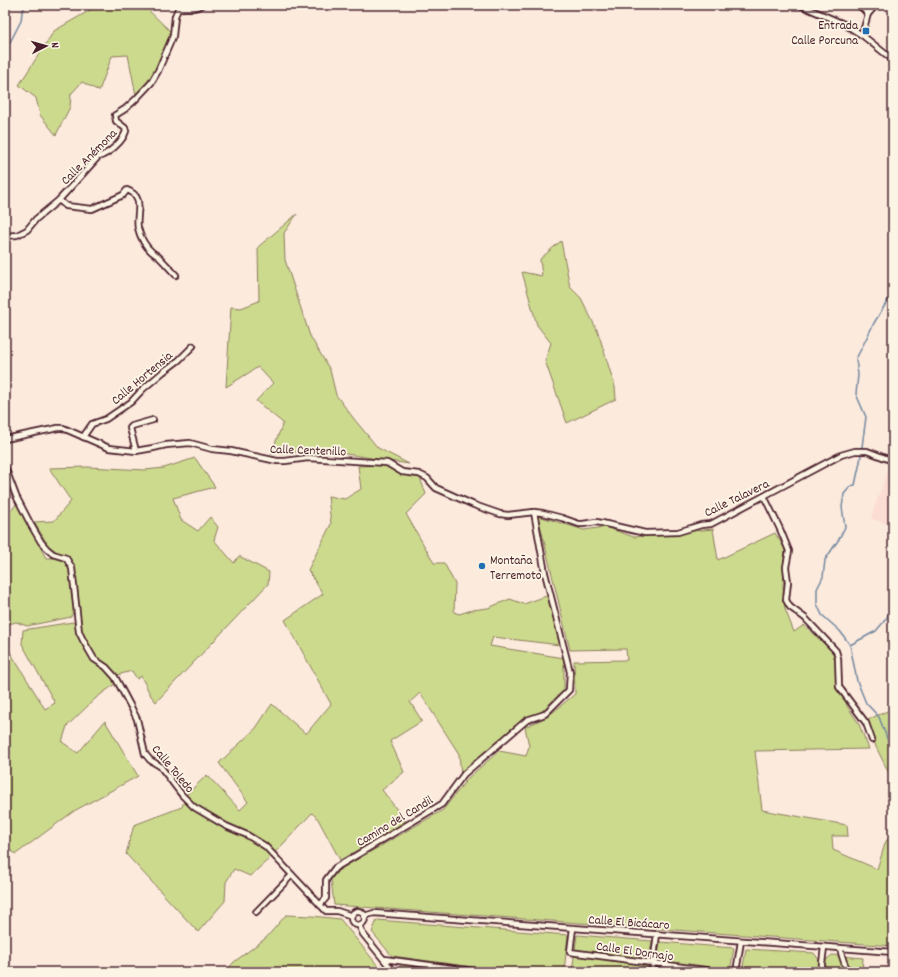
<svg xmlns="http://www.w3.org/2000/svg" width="898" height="977" viewBox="0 0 898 977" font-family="Dekko,sans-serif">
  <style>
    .built { fill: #fcddd3 }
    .green { fill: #ccda8e; stroke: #8b7c5c }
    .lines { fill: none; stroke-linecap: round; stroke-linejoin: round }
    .stream { stroke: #72879f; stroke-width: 1.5 }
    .street-casing { stroke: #4a1f2b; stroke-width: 8 }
    .street { stroke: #fcf5e5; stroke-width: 4.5 }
    .poi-dot { fill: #1f6fb2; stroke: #fcf5e5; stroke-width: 1.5 }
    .labels { text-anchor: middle; stroke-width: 3.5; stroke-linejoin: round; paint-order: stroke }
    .poi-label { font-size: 13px; fill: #4a1f2b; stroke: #fcf5e5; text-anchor: end }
    .street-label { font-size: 13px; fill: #4a1f2b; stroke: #fcf5e5 }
  </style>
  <rect width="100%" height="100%" fill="#fceadd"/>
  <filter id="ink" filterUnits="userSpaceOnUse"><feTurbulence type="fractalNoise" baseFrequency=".025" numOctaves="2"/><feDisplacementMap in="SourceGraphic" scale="8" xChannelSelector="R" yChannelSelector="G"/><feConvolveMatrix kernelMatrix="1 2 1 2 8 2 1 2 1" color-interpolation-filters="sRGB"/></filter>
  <g filter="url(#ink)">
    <polygon class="built" points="889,467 893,467 893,526 872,519 871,517"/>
    <g class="green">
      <polygon points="99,5 143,5 171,32 153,75 136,95 128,55 112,56 99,91 82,82 71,94 70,107 56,135 40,115 36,98 19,85 54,31"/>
      <polygon points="297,214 284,233 285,260 310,336 330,370 336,395 354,419 378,448 409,464 340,453 291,452 271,454 283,423 256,401 273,383 258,367 226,387 231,307 241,308 259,301 258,247"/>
      <polygon points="561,241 570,287 581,298 598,332 615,387 616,399 567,423 545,361 551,343 537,325 522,272 542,276 540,259"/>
      <polygon points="195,458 215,487 173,498 181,520 198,531 210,517 218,527 214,540 234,563 239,556 269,572 268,584 156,702 151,696 141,676 137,679 132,671 117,675 114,683 115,684 96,698 67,726 62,742 78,753 105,721 138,776 74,811 16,854 5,847 5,647 7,647 45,709 55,703 22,644 23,630 73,622 78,631 70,568 74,610 71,617 27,626 16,622 5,625 5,516 6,517 17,503 46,558 65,558 48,545 34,522 54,521 71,501 49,468 88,467 145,470 164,468"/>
      <polygon points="383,465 401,474 420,478 426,494 406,514 434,563 444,563 455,584 454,612 459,614 472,610 488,608 510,599 524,604 549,595 560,645 493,637 490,646 564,658 564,690 543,710 461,775 459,754 420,693 410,702 422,721 390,741 404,772 382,790 407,823 340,860 318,819 312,813 269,859 250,876 234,869 226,882 225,901 198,932 126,854 134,825 182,807 186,795 207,775 240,810 248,802 219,763 256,728 272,704 306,734 331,704 285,620 323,594 308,570 331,524 328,496 345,499 361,489 358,466"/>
      <polygon points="538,516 584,530 605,527 634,537 713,529 718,560 775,533 785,549 783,586 785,609 794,632 804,625 833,652 847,706 858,722 869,749 755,751 762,810 847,825 848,836 832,836 833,850 877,869 886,841 893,836 893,946 334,905 331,879 339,870 443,810 468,778 499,751 526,756 529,746 525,727 547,717 575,694 574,661 627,660 626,649 570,650"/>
      <polygon points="893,704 893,781 876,747 867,720 892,709"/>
      <polygon points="286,915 312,916 340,919 383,972 225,972 234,962 266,938"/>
      <polygon points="377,920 568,935 564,972 510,972 392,956 372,932"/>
      <polygon points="577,935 652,941 647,972 572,972"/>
      <polygon points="660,942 734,948 730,972 656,972"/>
      <polygon points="746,949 814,953 819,960 817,972 742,972"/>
      <polygon points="832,955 863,958 862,972 825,972 826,960"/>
      <polygon points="399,964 460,972 405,972"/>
    </g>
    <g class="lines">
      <g class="stream">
        <polyline points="5,52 21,21 22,12 26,5"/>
        <polyline points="893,292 874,323 856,359 858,375 856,394 866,417 860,462 855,485 851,486 844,494 842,507 845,527 839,539 825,560 823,577 817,589 817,604 822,615 840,631 850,645 857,681 866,703 879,717 893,754"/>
        <polyline points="850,645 876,631 886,619 893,605"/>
      </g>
      <g class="street-casing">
        <g id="street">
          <polyline points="800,5 846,25 862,35 893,60"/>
          <polyline points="859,5 868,14"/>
          <polyline points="862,35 868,14 876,5"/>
          <path d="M59,200L66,206L92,209L123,195L127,190C146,197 135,214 138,228C140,236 145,246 152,252C154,254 157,255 159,257C165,263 170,269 176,275"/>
          <path d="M5,236L17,235L27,230L36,219L59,200L98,157C109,154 123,141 126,131L125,128L116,121L115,115L117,114L125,109L135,100L151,83L158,71L173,36L175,16L178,9C187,6 192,11 202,5"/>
          <polyline points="83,437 92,424 106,419 131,402 143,389 163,372 179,360 193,346"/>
          <polyline points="5,439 58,428 63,428 109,448 136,451 153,448 166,445 190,443 212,449 231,451 277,461 285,461 308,458 387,463 402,472 419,474 427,478 436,488 474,505 500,514 508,515 534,512 543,513 562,518 579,524 583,524 596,522 602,523 645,533 678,532 701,525 711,524 841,455 855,451 867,451 893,461"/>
          <polyline points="136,451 130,428 132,426 153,420"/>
          <polyline points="5,467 16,496 31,525 41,542 47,549 53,554 66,558 72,568 79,632 83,640 94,659 106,667 115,677 132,709 137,719 145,754 150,760 160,766 182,795 194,807 226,826 247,835 265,846 326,911 337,911 352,916"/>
          <polyline points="764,496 780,529 789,551 786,567 788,582 786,600 790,607 805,618 836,651 838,658 839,687 866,723 872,740"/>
          <polyline points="320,905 326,898 326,880 335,868 442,804 464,774 527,720 545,714 569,690 570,672 545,573 534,512"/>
          <circle cx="358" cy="918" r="7"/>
          <polyline points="256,912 292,875"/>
          <polyline points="364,916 374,913 893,952"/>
          <polyline points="359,925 363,934 394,972"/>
          <polyline points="573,928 570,952 720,972"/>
          <path d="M840,948C842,957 844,965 849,972"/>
          <polyline points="384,959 481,972"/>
          <polyline points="652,972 657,934"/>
          <polyline points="736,972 741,941"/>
          <polyline points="821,972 824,947"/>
        </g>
      </g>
      <use href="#street" class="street"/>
    </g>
  </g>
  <g class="poi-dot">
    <rect x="862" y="27" width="8" height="8" rx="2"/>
    <circle cx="482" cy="566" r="4"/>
  </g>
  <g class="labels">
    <g class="poi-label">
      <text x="858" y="29">Entrada<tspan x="858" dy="15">Calle Porcuna</tspan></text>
      <text x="490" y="564" text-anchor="start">Montaña<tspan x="490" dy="15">Terremoto</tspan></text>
    </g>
    <g class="street-label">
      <text transform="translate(88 156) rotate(-45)" y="5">Calle Anémona</text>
      <text transform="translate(141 377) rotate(-40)" y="5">Calle Hortensia</text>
      <text transform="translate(308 449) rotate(2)" y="5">Calle Centenillo</text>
      <text transform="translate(736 497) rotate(-26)" y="5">Calle Talavera</text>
      <text transform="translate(174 768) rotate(50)" y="5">Calle Toledo</text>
      <text transform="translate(394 820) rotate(-31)" y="5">Camino del Candil</text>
      <text transform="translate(629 921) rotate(4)" y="5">Calle El Bicácaro</text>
      <text transform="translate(635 950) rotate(8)" y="5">Calle El Dornajo</text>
    </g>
  </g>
  <rect width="898" height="977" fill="none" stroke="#fcf5e5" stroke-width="20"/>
  <rect x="10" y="10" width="878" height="957" fill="none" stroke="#4a1f2b" stroke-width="1.5" filter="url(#ink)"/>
  <g transform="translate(46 46) rotate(84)" stroke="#fcf5e5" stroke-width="3" paint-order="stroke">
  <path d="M0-3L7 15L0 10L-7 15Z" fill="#4a1f2b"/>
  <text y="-6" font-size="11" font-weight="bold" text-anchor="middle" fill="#4a1f2b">N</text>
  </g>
</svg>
